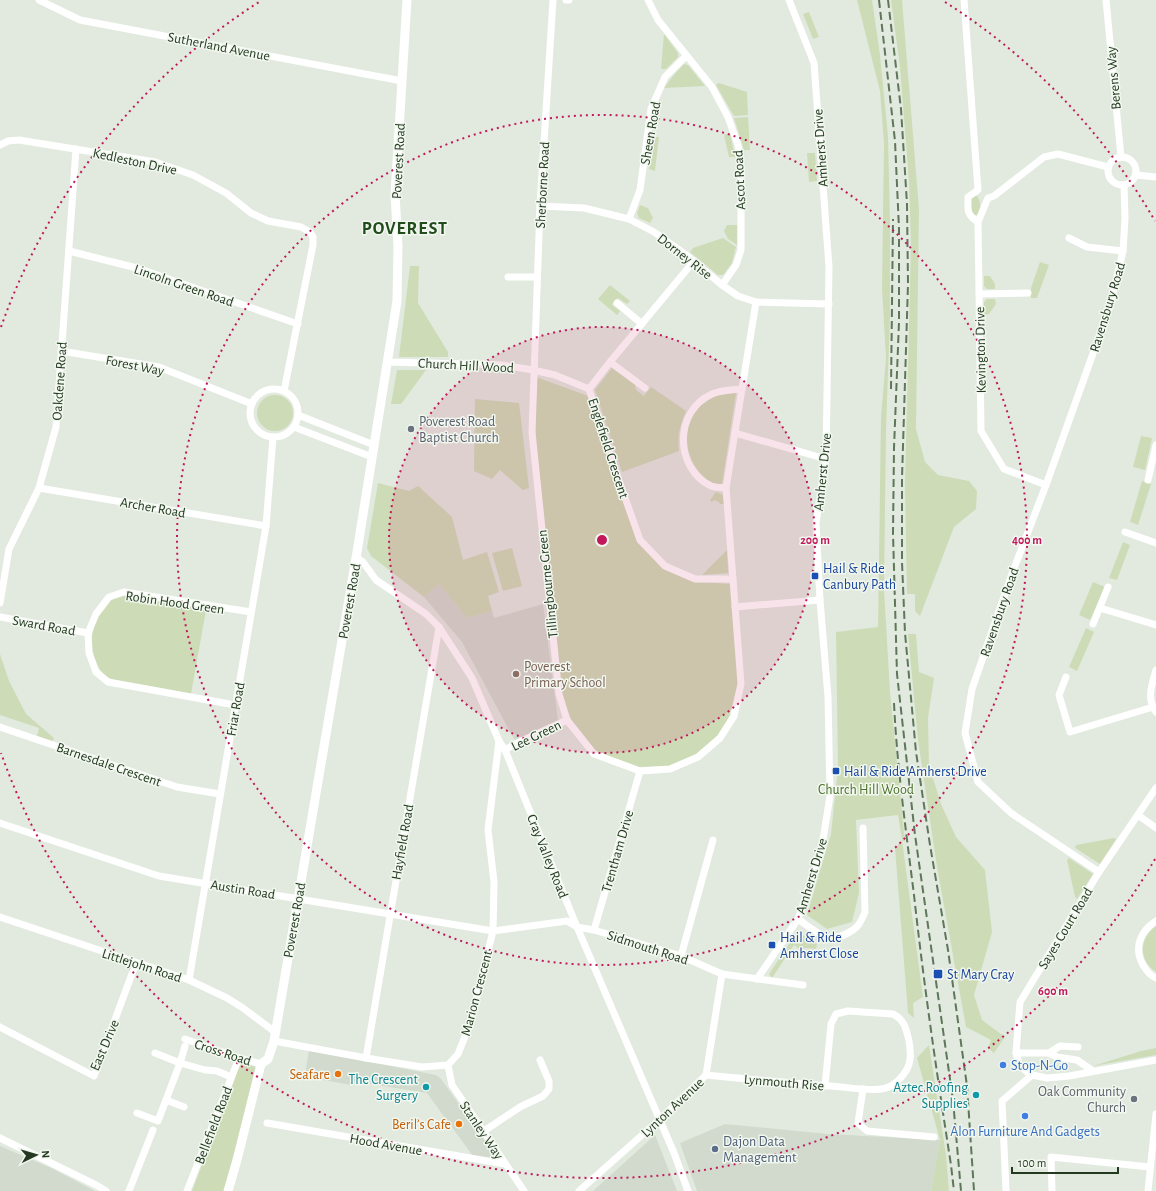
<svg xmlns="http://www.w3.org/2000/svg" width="1156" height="1191" viewBox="0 0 1156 1191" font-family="'Alegreya Sans',sans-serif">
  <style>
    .built { fill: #d1dacd }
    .green { fill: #cddcb7 }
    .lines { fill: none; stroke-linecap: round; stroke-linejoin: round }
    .minor { stroke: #fff; stroke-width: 7 }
    .tertiary { stroke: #fff; stroke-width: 9 }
    .rail { stroke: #5e765a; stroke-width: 2; stroke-dasharray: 8 4; stroke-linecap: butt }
    .ring { fill: none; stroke: #c2185b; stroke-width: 2; stroke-dasharray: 2 4 }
    .worship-dot { fill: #6b7280; stroke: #f2f7ef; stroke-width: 1.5 }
    .transit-dot { fill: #1a4fb4; stroke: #f2f7ef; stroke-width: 1.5 }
    .education-dot { fill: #8d6e63; stroke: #f2f7ef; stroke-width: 1.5 }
    .shop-dot { fill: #3f7fe0; stroke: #f2f7ef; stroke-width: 1.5 }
    .food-dot { fill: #e8710a; stroke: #f2f7ef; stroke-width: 1.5 }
    .culture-dot { fill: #0f9aa8; stroke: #f2f7ef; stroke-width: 1.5 }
    .service-dot { fill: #5c6f8a; stroke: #f2f7ef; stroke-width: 1.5 }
    .labels { text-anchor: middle; stroke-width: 3; stroke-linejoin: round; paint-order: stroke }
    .street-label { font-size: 14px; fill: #233a20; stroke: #f2f7ef }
    .worship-label { font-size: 14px; fill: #5b616d; stroke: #f2f7ef; text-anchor: start }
    .transit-label { font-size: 14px; fill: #164399; stroke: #f2f7ef; text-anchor: start }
    .education-label { font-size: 14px; fill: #785e54; stroke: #f2f7ef; text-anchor: start }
    .park-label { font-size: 14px; fill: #4c712b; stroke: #f2f7ef }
    .shop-label { font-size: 14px; fill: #366cbe; stroke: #f2f7ef; text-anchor: start }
    .food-label { font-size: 14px; fill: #c56008; stroke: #f2f7ef; text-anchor: end }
    .culture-label { font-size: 14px; fill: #0d838f; stroke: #f2f7ef; text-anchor: end }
    .service-label { font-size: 14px; fill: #4e5e75; stroke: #f2f7ef; text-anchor: start }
    .district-label { font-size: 18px; font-weight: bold; letter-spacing: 1px; fill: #214c1c; stroke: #f2f7ef }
    .centre { fill: #c2185b; stroke: #f2f7ef; stroke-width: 2 }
    .ring-label { font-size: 12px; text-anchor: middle; font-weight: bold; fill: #c2185b; stroke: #f2f7ef; stroke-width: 3; stroke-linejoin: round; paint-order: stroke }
  </style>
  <rect width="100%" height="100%" fill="#e2eadf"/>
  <g class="built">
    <polygon points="439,584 467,618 492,611 494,618 543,604 558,721 515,741 462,642 424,597"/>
    <polygon points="309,1050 436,1075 441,1079 495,1155 495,1159 473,1156 427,1093 352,1081 351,1085 306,1077 305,1075"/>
    <polygon points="725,1124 828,1134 940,1140 931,1191 697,1191 680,1143"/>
    <polygon points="655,1135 677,1191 593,1191"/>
    <polygon points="0,1146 51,1168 95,1191 0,1191"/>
  </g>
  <g class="green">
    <polygon points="857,0 872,0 880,55 888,136 890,221 890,316 886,429 884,589 890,692 905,842 902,840 923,997 913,1003 914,1018 908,1013 895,848 902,840 898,815 856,820 859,893 852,922 827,929 807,915 831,834 838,768 836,632 878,627 881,417 886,358 882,289 884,144 880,91"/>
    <polygon points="891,0 902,0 919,209 916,429 925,462 938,475 969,481 977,491 976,509 954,527 920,616 915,611 915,594 907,594 905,484 911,246 909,181 900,67"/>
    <polygon points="809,12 819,37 813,39 803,14"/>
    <polygon points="664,34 678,53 678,57 666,69 661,69"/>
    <polygon points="684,64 688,65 705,86 664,88 673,76"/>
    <polygon points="719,83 747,92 748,115 734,116 716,85"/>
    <polygon points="748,117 750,150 744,150 734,118"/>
    <polygon points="730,133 735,157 729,157 724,135"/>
    <polygon points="652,137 659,137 655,171 649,169"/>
    <polygon points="807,153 815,153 817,181 809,182"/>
    <path d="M972,196H977C981,201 981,209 978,215H973C969,210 969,202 972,196Z"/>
    <polygon points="640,205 648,208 653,218 650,223 639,218 637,213"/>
    <polygon points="727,225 737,225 737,245 728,239 724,231"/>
    <polygon points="723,238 736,247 732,263 723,275 718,275 690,252 693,248"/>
    <polygon points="1040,262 1049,265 1037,298 1031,298 1031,288"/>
    <polygon points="410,266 419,266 418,303 448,352 448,357 399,357"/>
    <polygon points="984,276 990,276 995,284 995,289 987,289 984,286"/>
    <polygon points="610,285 630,301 627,304 618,298 612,305 620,311 617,315 598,299"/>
    <polygon points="987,299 995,299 996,304 989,314 984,315 984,302"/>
    <path d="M612,368L635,384L636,390L644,396L651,387L686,411C680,425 677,436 679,451L622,472L595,390Z"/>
    <polygon points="397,370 426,370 401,404 391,404"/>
    <polygon points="536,377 588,396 639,543 662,568 694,582 732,584 738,683 728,721 716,738 696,755 670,766 636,767 596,751 575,728 562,699 537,470 535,415"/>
    <path d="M727,393H736L722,484C715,485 708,481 703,476C679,452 681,410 715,396C719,394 723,394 727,393Z"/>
    <circle cx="275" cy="413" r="18"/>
    <polygon points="475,399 519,403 529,488 523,490 500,470 492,479 474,471"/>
    <polygon points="1141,436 1152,438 1145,470 1133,467"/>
    <polygon points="1142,481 1151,484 1138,525 1130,522"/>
    <polygon points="378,483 409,491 418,486 452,517 463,560 487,552 499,592 488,596 492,611 467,618 439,584 424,597 371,556 367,548"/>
    <polygon points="716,492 723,495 724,504 720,504 719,502 714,500 712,502 710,500"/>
    <polygon points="1123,542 1130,545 1117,580 1109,578"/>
    <polygon points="512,548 522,586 503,591 492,553"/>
    <polygon points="727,550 728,573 702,575"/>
    <polygon points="1093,582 1105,587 1090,620 1079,615"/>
    <path d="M118,596H126L206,610L191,694C173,691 156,688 139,685C130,683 118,682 109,678C96,672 89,645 93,632C97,615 102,604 118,596Z"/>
    <polygon points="1086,628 1094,632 1077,671 1069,667"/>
    <polygon points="908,634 916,634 919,672 934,678 928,718 929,765 941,804 956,837 985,870 992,932 974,995 982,1020 1005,1037 994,1053 988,1048 991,1040 966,1027 937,867 918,740"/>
    <polygon points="0,654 9,681 26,714 54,738 52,742 37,736 39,728 0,715"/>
    <polygon points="1114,838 1116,839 1100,864 1075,848 1076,845"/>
    <polygon points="1069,858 1093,874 1077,899 1075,897 1067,860"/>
    <path d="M1156,926V972C1138,960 1139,938 1156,926Z"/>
    <polygon points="797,932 817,944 816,949 804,948 802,951 794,945 772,978 769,974"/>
    <polygon points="929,1045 946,1155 949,1191 931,1191 940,1140 917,1058"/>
    <polygon points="1156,1048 1156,1055 1093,1066 1141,1051"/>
    <polygon points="240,1062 258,1068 224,1191 192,1191 232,1087"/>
  </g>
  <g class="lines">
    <g class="minor">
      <polyline points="39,0 80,20 402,81"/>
      <polyline points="553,0 540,206 532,432 559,694 567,720 594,754 640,771 670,769 698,757 720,738 734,716 741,684 726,488 756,302"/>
      <polyline points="566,0 569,0"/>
      <polyline points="648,0 658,20 712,87 728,117 738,145 741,168 741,250 736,265 722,285"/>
      <path d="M964,0L978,190L968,197C968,210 966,214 978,222L981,431L1004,469L1046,485"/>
      <polyline points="1106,0 1121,157"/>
      <polyline points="0,145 8,141 19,140 155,162 193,175 226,193 251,213 268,221 301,227 310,232 313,237 313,245 284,391"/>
      <circle cx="1122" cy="171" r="14"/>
      <polyline points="1136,175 1156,177"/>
      <polyline points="540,206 584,208 629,219 654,232 685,254 722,285 738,296 756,302 829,304"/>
      <polyline points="629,219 640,190 651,109 665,77 686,56"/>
      <polyline points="978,222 988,198 994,196 1044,157 1058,154 1108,167"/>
      <polyline points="1069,238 1087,247 1123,251"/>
      <polyline points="69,251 137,268 298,324"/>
      <polyline points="694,261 610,362 589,389 617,475 640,540 665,566 695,579 733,579"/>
      <polyline points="508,277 537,277"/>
      <polyline points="979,294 1028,293"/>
      <polyline points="617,303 642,324"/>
      <polyline points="61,351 159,367 252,404"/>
      <polyline points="388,362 502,365 533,370 555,375 589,389"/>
      <polyline points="610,362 645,388"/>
      <circle cx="274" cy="413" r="24"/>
      <polyline points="298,415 374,445"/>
      <polyline points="294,427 372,457"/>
      <polyline points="735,433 826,459"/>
      <polyline points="1148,480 1156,445"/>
      <polyline points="39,488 266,526"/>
      <path d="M726,488C721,487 716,488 711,486C674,468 674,411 712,394C721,390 732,390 742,389"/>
      <polyline points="1125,532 1156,543"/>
      <polyline points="356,557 363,562 376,580 426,614 439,627 472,678 499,741 505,750 577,927 674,1153 688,1191"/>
      <polyline points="0,603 9,549 39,488 56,427 76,149"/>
      <polyline points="735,607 820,600"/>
      <polyline points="1100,608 1156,625"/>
      <polyline points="0,617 88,633"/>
      <polyline points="1093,624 1108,587"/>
      <path d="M1156,670C1152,685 1146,698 1156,712"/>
      <polyline points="1066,677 1059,695 1070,732 1153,707"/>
      <polyline points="235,705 108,682 96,672 89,653 88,633 96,614 109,597 124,592 251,612"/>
      <polyline points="0,727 177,787 220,794"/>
      <polyline points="505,750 515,744 567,720"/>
      <polyline points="1156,788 1099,872 1020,1002 1016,1053 1019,1064 1027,1072 1032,1075 1047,1078 1069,1076 1156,1060"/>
      <polyline points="1138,815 1156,828"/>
      <polyline points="0,823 159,876 493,931 567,921 577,927 594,930 681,956 722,974 803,985"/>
      <polyline points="1099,872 1011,813 978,782 965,733 972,689 1013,571 1046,485 1110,306 1123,251 1125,219 1124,185"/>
      <polyline points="0,917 189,980 227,998 243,1008 275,1032"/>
      <path d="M798,919C814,930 826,944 846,934C858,928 860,924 865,912L863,828"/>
      <path d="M1156,921C1141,931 1133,947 1143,965C1146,970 1150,976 1156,978"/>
      <polyline points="594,930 640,771"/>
      <polyline points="681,956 713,840"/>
      <polyline points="757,979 798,919 821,852 830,796 828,697 820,600 816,523 826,459 829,267 814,63 789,0"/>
      <polyline points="189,980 266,526 273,437"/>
      <polyline points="0,1027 94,1076 136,963"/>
      <polyline points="185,1039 239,1058 261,1064"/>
      <polyline points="274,1041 366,1058 422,1067 448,1065 458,1054 470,1024 493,931 494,882 488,830 499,741"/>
      <polyline points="155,1053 180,1063 205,1070 217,1071 231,1077"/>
      <polyline points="1016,1053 1049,1053 1057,1057 1077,1060 1093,1071"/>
      <polyline points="1049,1053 1060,1046 1078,1047"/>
      <polyline points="366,1058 439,627"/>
      <polyline points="448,1065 452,1085 524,1191"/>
      <path d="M706,1075C748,1079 789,1083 831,1086C845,1087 868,1091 882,1089C895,1087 909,1072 910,1059C911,1053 910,1047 909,1041C906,1029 905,1020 893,1014L848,1011L836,1014L831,1024L825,1086"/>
      <polyline points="863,1089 858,1123 867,1131 934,1137"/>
      <polyline points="166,1100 184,1107"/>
      <polyline points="137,1113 158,1121 180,1063 185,1046"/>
      <polyline points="267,1123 505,1164"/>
      <polyline points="484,1131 520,1107 543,1096 549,1089 549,1081 540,1060"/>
      <polyline points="0,1138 96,1185 106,1191"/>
      <polyline points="129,1191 153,1130"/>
      <polyline points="187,1191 239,1058"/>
      <polyline points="579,1191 659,1120 706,1075 722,974"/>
      <polyline points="1006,1191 1002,1101 1032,1075"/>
      <polyline points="1052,1191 1051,1157 1150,1167"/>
      <polyline points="1148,1191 1156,1114"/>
    </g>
    <polyline class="tertiary" points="228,1191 237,1160 261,1064 268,1059 274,1041 358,546 397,301 398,246 395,194 407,0"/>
    <g class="rail">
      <polyline points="879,0 895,141 899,229 899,322 894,448 893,533 897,674 915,835 953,1100 961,1191"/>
      <polyline points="888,0 901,109 907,204 908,284 902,478 902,562 905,633 916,752 930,845 948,950 967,1086 974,1191"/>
      <polyline points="891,389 893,219"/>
      <path d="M894,703C897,767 906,831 914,895C924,986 937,1075 951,1165L954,1191"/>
    </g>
  </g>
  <circle cx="602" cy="540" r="213" fill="#c2185b" fill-opacity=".12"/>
  <g class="ring">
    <circle cx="602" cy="540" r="213"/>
    <circle cx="602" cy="540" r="425"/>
    <path d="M1155 859A638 638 0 0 1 1 753M1 327A638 638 0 0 1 259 2M945 2A638 638 0 0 1 1155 221"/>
  </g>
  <g class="worship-dot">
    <circle cx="411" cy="429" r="4"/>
    <circle cx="1134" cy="1099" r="4"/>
  </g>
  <g class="transit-dot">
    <rect x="811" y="572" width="8" height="8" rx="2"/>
    <rect x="832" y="767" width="8" height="8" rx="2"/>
    <rect x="768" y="941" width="8" height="8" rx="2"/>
    <rect x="933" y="969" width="10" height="10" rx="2"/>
  </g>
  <circle class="education-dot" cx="516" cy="674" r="4"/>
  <g class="shop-dot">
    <circle cx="1003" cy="1065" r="4"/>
    <circle cx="1025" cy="1116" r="4"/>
  </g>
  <g class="food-dot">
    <circle cx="338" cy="1074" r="4"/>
    <circle cx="459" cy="1124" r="4"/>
  </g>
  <g class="culture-dot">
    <circle cx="426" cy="1087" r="4"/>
    <circle cx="976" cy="1095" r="4"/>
  </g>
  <circle class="service-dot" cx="715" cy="1149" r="4"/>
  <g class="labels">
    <g class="street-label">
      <text transform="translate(219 46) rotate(11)" y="5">Sutherland Avenue</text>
      <text transform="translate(1113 78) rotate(-95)" y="5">Berens Way</text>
      <text transform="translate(650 133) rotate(-80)" y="5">Sheen Road</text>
      <text transform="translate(820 148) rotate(-94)" y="5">Amherst Drive</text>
      <text transform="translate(135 161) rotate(12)" y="5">Kedleston Drive</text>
      <text transform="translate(398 161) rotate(-87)" y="5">Poverest Road</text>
      <text transform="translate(739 180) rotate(-93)" y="5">Ascot Road</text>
      <text transform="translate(542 185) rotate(-87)" y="5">Sherborne Road</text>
      <text transform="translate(685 256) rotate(38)" y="5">Dorney Rise</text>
      <text transform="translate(184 285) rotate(19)" y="5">Lincoln Green Road</text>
      <text transform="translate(1107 307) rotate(-73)" y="5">Ravensbury Road</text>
      <text transform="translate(980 350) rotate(-91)" y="5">Kevington Drive</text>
      <text transform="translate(135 365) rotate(11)" y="5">Forest Way</text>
      <text transform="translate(466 365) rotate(3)" y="5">Church Hill Wood</text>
      <text transform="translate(59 381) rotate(-86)" y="5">Oakdene Road</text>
      <text transform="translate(609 448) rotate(72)" y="5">Englefield Crescent</text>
      <text transform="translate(822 472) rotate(-84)" y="5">Amherst Drive</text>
      <text transform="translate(153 507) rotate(10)" y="5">Archer Road</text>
      <text transform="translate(547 584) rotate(-96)" y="5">Tillingbourne Green</text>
      <text transform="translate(349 601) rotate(-80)" y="5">Poverest Road</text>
      <text transform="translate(175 602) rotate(8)" y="5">Robin Hood Green</text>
      <text transform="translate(999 612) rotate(-71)" y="5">Ravensbury Road</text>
      <text transform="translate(44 625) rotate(10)" y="5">Sward Road</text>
      <text transform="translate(235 709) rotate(-80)" y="5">Friar Road</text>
      <text transform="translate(536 735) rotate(-26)" y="5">Lee Green</text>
      <text transform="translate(109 764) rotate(19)" y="5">Barnesdale Crescent</text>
      <text transform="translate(402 842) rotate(-80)" y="5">Hayfield Road</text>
      <text transform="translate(617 851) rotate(-74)" y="5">Trentham Drive</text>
      <text transform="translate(548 856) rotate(68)" y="5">Cray Valley Road</text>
      <text transform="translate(811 876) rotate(-73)" y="5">Amherst Drive</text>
      <text transform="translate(243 889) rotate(9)" y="5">Austin Road</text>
      <text transform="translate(294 920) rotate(-80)" y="5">Poverest Road</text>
      <text transform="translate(1065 928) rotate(-59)" y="5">Sayes Court Road</text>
      <text transform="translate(648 947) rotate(18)" y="5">Sidmouth Road</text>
      <text transform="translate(142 965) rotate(18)" y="5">Littlejohn Road</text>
      <text transform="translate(476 993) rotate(-75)" y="5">Marion Crescent</text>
      <text transform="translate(104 1045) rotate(-67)" y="5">East Drive</text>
      <text transform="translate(223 1052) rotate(18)" y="5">Cross Road</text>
      <text transform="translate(784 1082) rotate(5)" y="5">Lynmouth Rise</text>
      <text transform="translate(672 1107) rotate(-43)" y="5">Lynton Avenue</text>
      <text transform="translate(213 1125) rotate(-69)" y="5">Bellefield Road</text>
      <text transform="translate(482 1130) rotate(56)" y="5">Stanley Way</text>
      <text transform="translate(386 1144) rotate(10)" y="5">Hood Avenue</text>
    </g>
    <g class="worship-label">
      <text x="419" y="426">Poverest Road<tspan x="419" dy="16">Baptist Church</tspan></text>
      <text x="1126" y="1096" text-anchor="end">Oak Community<tspan x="1126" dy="16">Church</tspan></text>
    </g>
    <g class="transit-label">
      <text x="823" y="573">Hail &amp; Ride<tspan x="823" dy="16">Canbury Path</tspan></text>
      <text x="844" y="776">Hail &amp; Ride Amherst Drive</text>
      <text x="780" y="942">Hail &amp; Ride<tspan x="780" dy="16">Amherst Close</tspan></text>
      <text x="947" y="979">St Mary Cray</text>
    </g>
    <g class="education-label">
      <text x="524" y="671">Poverest<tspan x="524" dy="16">Primary School</tspan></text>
    </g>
    <g class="park-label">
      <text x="866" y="794">Church Hill Wood</text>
    </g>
    <g class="shop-label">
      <text x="1011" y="1070">Stop-N-Go</text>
      <text x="1025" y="1136" text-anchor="middle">Alon Furniture And Gadgets</text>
    </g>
    <g class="food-label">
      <text x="330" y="1079">Seafare</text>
      <text x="451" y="1129">Beril’s Cafe</text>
    </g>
    <g class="culture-label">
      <text x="418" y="1084">The Crescent<tspan x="418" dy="16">Surgery</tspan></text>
      <text x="968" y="1092">Aztec Roofing<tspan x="968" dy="16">Supplies</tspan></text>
    </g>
    <g class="service-label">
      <text x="723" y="1146">Dajon Data<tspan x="723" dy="16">Management</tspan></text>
    </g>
    <g class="district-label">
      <text x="405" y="234">POVEREST</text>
    </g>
  </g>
  <circle cx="602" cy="540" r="6" class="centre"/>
  <g class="ring-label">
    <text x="815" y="544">200 m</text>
    <text x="1027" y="544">400 m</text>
    <text x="1053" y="995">600 m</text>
  </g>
  <g transform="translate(36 1155) rotate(85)" stroke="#f2f7ef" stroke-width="3" paint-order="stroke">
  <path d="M0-3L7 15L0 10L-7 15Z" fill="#233a20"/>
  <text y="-6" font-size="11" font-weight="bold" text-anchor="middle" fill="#233a20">N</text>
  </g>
  <path d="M1012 1167v6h106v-6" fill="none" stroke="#233a20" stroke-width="2"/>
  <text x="1018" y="1167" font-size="12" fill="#233a20" stroke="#f2f7ef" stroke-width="3" paint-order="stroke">100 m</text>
</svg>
